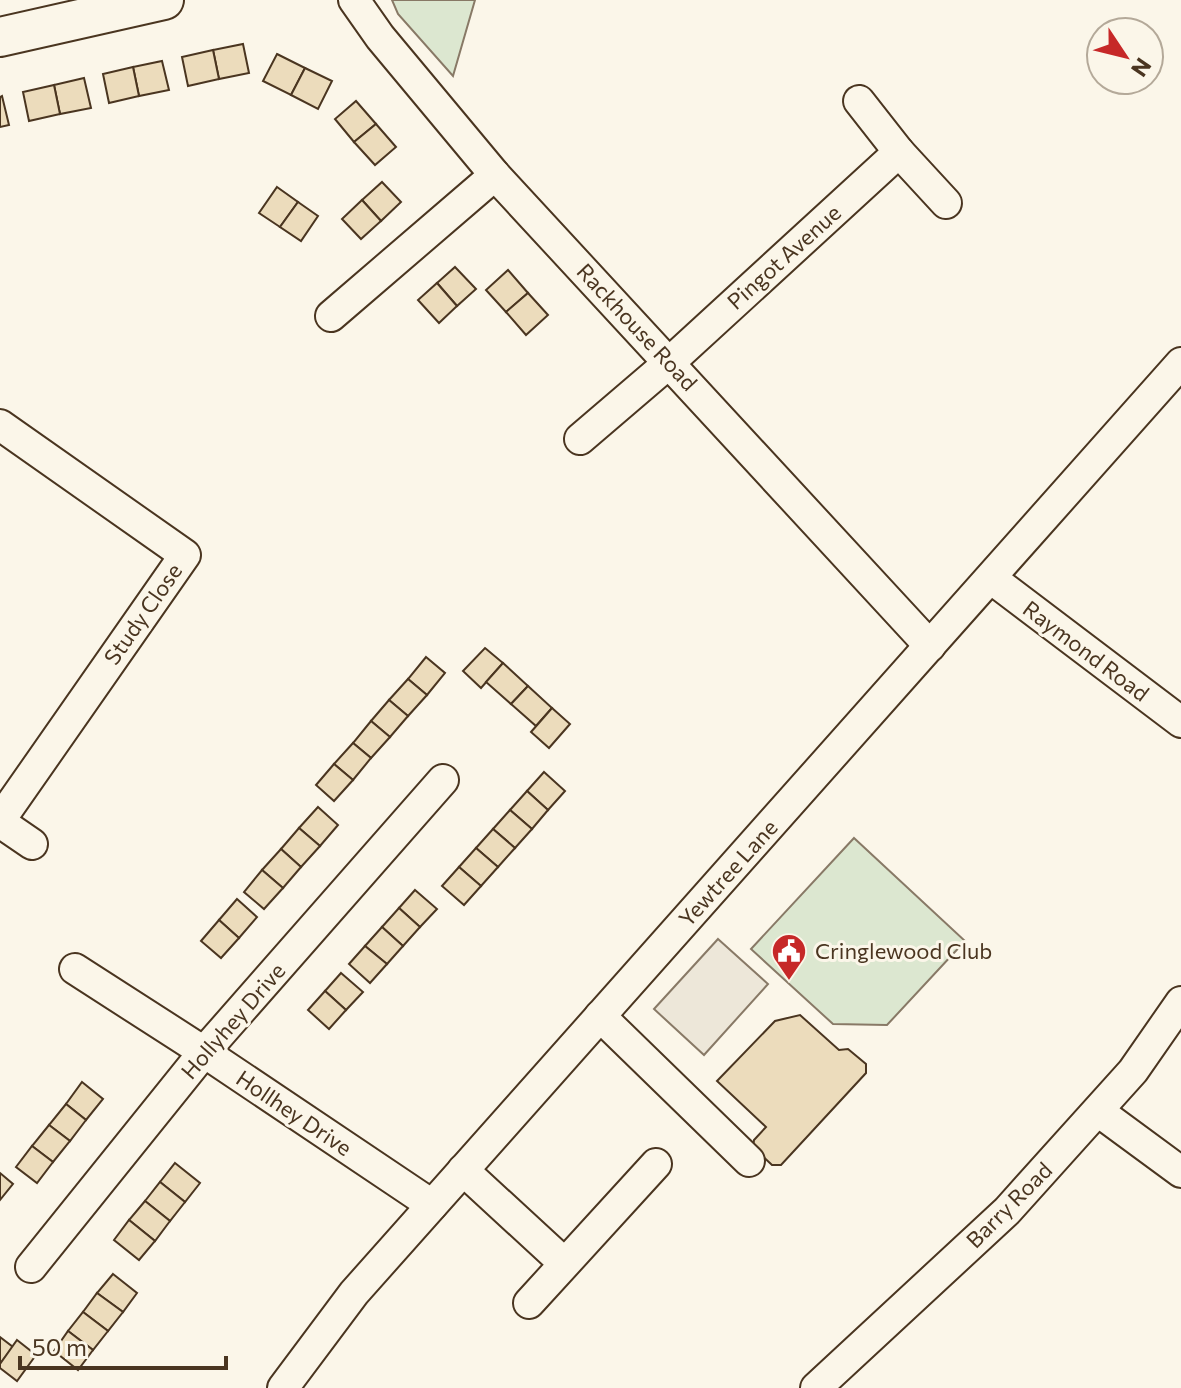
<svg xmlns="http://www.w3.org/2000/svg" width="1181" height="1388" viewBox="0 0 1181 1388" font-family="Commissioner,sans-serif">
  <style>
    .green { fill: #dce7d0; stroke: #887966; stroke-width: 2 }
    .parking { fill: #ede7d9; stroke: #887966; stroke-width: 2 }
    .building { fill: #ecdcbc; stroke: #4a3520; stroke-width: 2 }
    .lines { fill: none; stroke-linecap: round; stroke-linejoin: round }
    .minor-casing { stroke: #4a3520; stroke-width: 34 }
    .major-casing { stroke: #4a3520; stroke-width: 42 }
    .minor { stroke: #fbf6e9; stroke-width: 30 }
    .major { stroke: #fbf6e9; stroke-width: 38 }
    .labels { text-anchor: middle; stroke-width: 6; stroke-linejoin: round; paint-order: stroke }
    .street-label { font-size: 22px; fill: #4a3520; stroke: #fbf6e9 }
    .poi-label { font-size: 22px; fill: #4a3520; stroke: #fbf6e9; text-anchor: start }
  </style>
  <rect width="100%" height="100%" fill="#fbf6e9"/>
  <g class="green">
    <polygon points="392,0 475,0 453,76 398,14"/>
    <polygon points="854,838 965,941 887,1025 833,1024 751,949"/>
  </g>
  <polygon class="parking" points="718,939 768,984 704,1055 654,1009"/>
  <g class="building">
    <polygon points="243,44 249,73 219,79 213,50"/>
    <polygon points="213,50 219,79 188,86 182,57"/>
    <polygon points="277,54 305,68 291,95 263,81"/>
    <polygon points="162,61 169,90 139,96 133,67"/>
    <polygon points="133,67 139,96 109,103 103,74"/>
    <polygon points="305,68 332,81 318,109 291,95"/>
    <polygon points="84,78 91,108 60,114 54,85"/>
    <polygon points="54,85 60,114 29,121 23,92"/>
    <polygon points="2,96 9,125 0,127 0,97"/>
    <polygon points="356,101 376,124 354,142 335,119"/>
    <polygon points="376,124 396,147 375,165 354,142"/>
    <polygon points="382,182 401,202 381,221 362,200"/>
    <polygon points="277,187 298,202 280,227 259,213"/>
    <polygon points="362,200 381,221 361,239 342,219"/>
    <polygon points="298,202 318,216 301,241 280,227"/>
    <polygon points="455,267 476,289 457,306 437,283"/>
    <polygon points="508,270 528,293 506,312 486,290"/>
    <polygon points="437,283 457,306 439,323 418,300"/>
    <polygon points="528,293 548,315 526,335 506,312"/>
    <polygon points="485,648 503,663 481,688 463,671"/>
    <polygon points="426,657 445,673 427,695 408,679"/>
    <polygon points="503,663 528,686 511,704 486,682"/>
    <polygon points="408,679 427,695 408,716 389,700"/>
    <polygon points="528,686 552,708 536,726 511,704"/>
    <polygon points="389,700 408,716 390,737 371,721"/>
    <polygon points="552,708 570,724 549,748 531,732"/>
    <polygon points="371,721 390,737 371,758 353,743"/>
    <polygon points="353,743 371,758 353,780 334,764"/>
    <polygon points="334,764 353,780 334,801 316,785"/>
    <polygon points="544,772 565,791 548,810 527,791"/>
    <polygon points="527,791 548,810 532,829 510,810"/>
    <polygon points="318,807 338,825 320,846 299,828"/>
    <polygon points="510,810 532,829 515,848 493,829"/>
    <polygon points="299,828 320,846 301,867 281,849"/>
    <polygon points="493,829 515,848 498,867 476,848"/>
    <polygon points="476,848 498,867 481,886 459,867"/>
    <polygon points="281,849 301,867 283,888 262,870"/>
    <polygon points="459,867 481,886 464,905 442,886"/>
    <polygon points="262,870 283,888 264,909 244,892"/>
    <polygon points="415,890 437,909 420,927 399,908"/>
    <polygon points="237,899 257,917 239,938 219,920"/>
    <polygon points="399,908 420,927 403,946 382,927"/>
    <polygon points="219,920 239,938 221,958 201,941"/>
    <polygon points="382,927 403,946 387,964 365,946"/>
    <polygon points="365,946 387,964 370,983 349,964"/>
    <polygon points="341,973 363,992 346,1010 325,991"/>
    <polygon points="325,991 346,1010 329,1029 308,1010"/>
    <polygon points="800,1015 839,1050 848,1049 866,1064 866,1073 781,1165 772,1165 753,1147 754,1140 766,1127 717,1081 775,1021"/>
    <polygon points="82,1082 103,1099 86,1120 66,1104"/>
    <polygon points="66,1104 86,1120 70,1141 49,1125"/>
    <polygon points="49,1125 70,1141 53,1162 32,1146"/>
    <polygon points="32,1146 53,1162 37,1183 16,1167"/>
    <polygon points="175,1163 200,1183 185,1202 160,1182"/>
    <polygon points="0,1173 13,1184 0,1200"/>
    <polygon points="160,1182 185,1202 170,1221 145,1201"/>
    <polygon points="145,1201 170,1221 155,1241 129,1220"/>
    <polygon points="129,1220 155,1241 139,1260 114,1240"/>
    <polygon points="113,1274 137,1293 123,1312 97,1293"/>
    <polygon points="97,1293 123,1312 108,1331 83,1312"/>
    <polygon points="83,1312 108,1331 93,1350 68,1331"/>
    <polygon points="68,1331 93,1350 78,1370 54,1351"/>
    <polygon points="0,1337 13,1347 0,1364"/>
    <polygon points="17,1340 36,1355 17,1381 0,1368 0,1364"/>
  </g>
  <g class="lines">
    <g class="minor-casing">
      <g id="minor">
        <polyline points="354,0 380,37 495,175 930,646"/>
        <polyline points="859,101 899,152 946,203"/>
        <polyline points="331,316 495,175"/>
        <polyline points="0,425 185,555 0,820"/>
        <polyline points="580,439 670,362 899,152"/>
        <polyline points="992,579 1181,722"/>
        <polyline points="0,822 32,844"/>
        <polyline points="75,969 204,1052 432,1205"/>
        <polyline points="600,1016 749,1161"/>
        <polyline points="1098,1111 1181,1172"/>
        <polyline points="463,1170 564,1263"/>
        <polyline points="31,1267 204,1052 443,780"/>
        <polyline points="529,1303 656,1164"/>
        <polyline points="283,1388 354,1293 1181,363"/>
        <polyline points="816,1388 1007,1211 1133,1071 1181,1002"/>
      </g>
    </g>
    <g class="major-casing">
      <polyline id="major" points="0,37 164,0"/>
    </g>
    <use href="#minor" class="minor"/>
    <use href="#major" class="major"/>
  </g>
  <defs>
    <g id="civic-pin" transform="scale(1.8)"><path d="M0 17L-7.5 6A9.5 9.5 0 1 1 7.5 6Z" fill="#c62828" stroke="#fbf6e9"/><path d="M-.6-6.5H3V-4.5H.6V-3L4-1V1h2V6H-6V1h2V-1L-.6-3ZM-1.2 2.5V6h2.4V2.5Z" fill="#fff"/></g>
  </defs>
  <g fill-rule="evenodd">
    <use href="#civic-pin" x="789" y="951"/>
  </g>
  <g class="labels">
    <g class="street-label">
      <text transform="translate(784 257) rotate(-42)" y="8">Pingot Avenue</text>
      <text transform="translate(637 327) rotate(47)" y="8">Rackhouse Road</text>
      <text transform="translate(143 614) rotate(-55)" y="8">Study Close</text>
      <text transform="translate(1086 651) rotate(37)" y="8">Raymond Road</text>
      <text transform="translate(728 873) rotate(-48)" y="8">Yewtree Lane</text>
      <text transform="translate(233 1021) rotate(-49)" y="8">Hollyhey Drive</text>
      <text transform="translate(294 1113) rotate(34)" y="8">Hollhey Drive</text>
      <text transform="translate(1009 1205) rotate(-45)" y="8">Barry Road</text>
    </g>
    <g class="poi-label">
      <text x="815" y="959">Cringlewood Club</text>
    </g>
  </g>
  <g transform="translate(1125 56) rotate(125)"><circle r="38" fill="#fbf6e9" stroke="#b4a999" stroke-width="2"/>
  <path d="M0-6L14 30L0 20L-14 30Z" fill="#c62828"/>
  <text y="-12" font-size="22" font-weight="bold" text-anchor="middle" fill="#4a3520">N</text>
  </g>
  <path d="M20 1356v12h206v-12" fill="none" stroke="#4a3520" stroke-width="4"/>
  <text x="32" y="1356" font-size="24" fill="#4a3520" stroke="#fbf6e9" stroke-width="6" paint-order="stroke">50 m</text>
</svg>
